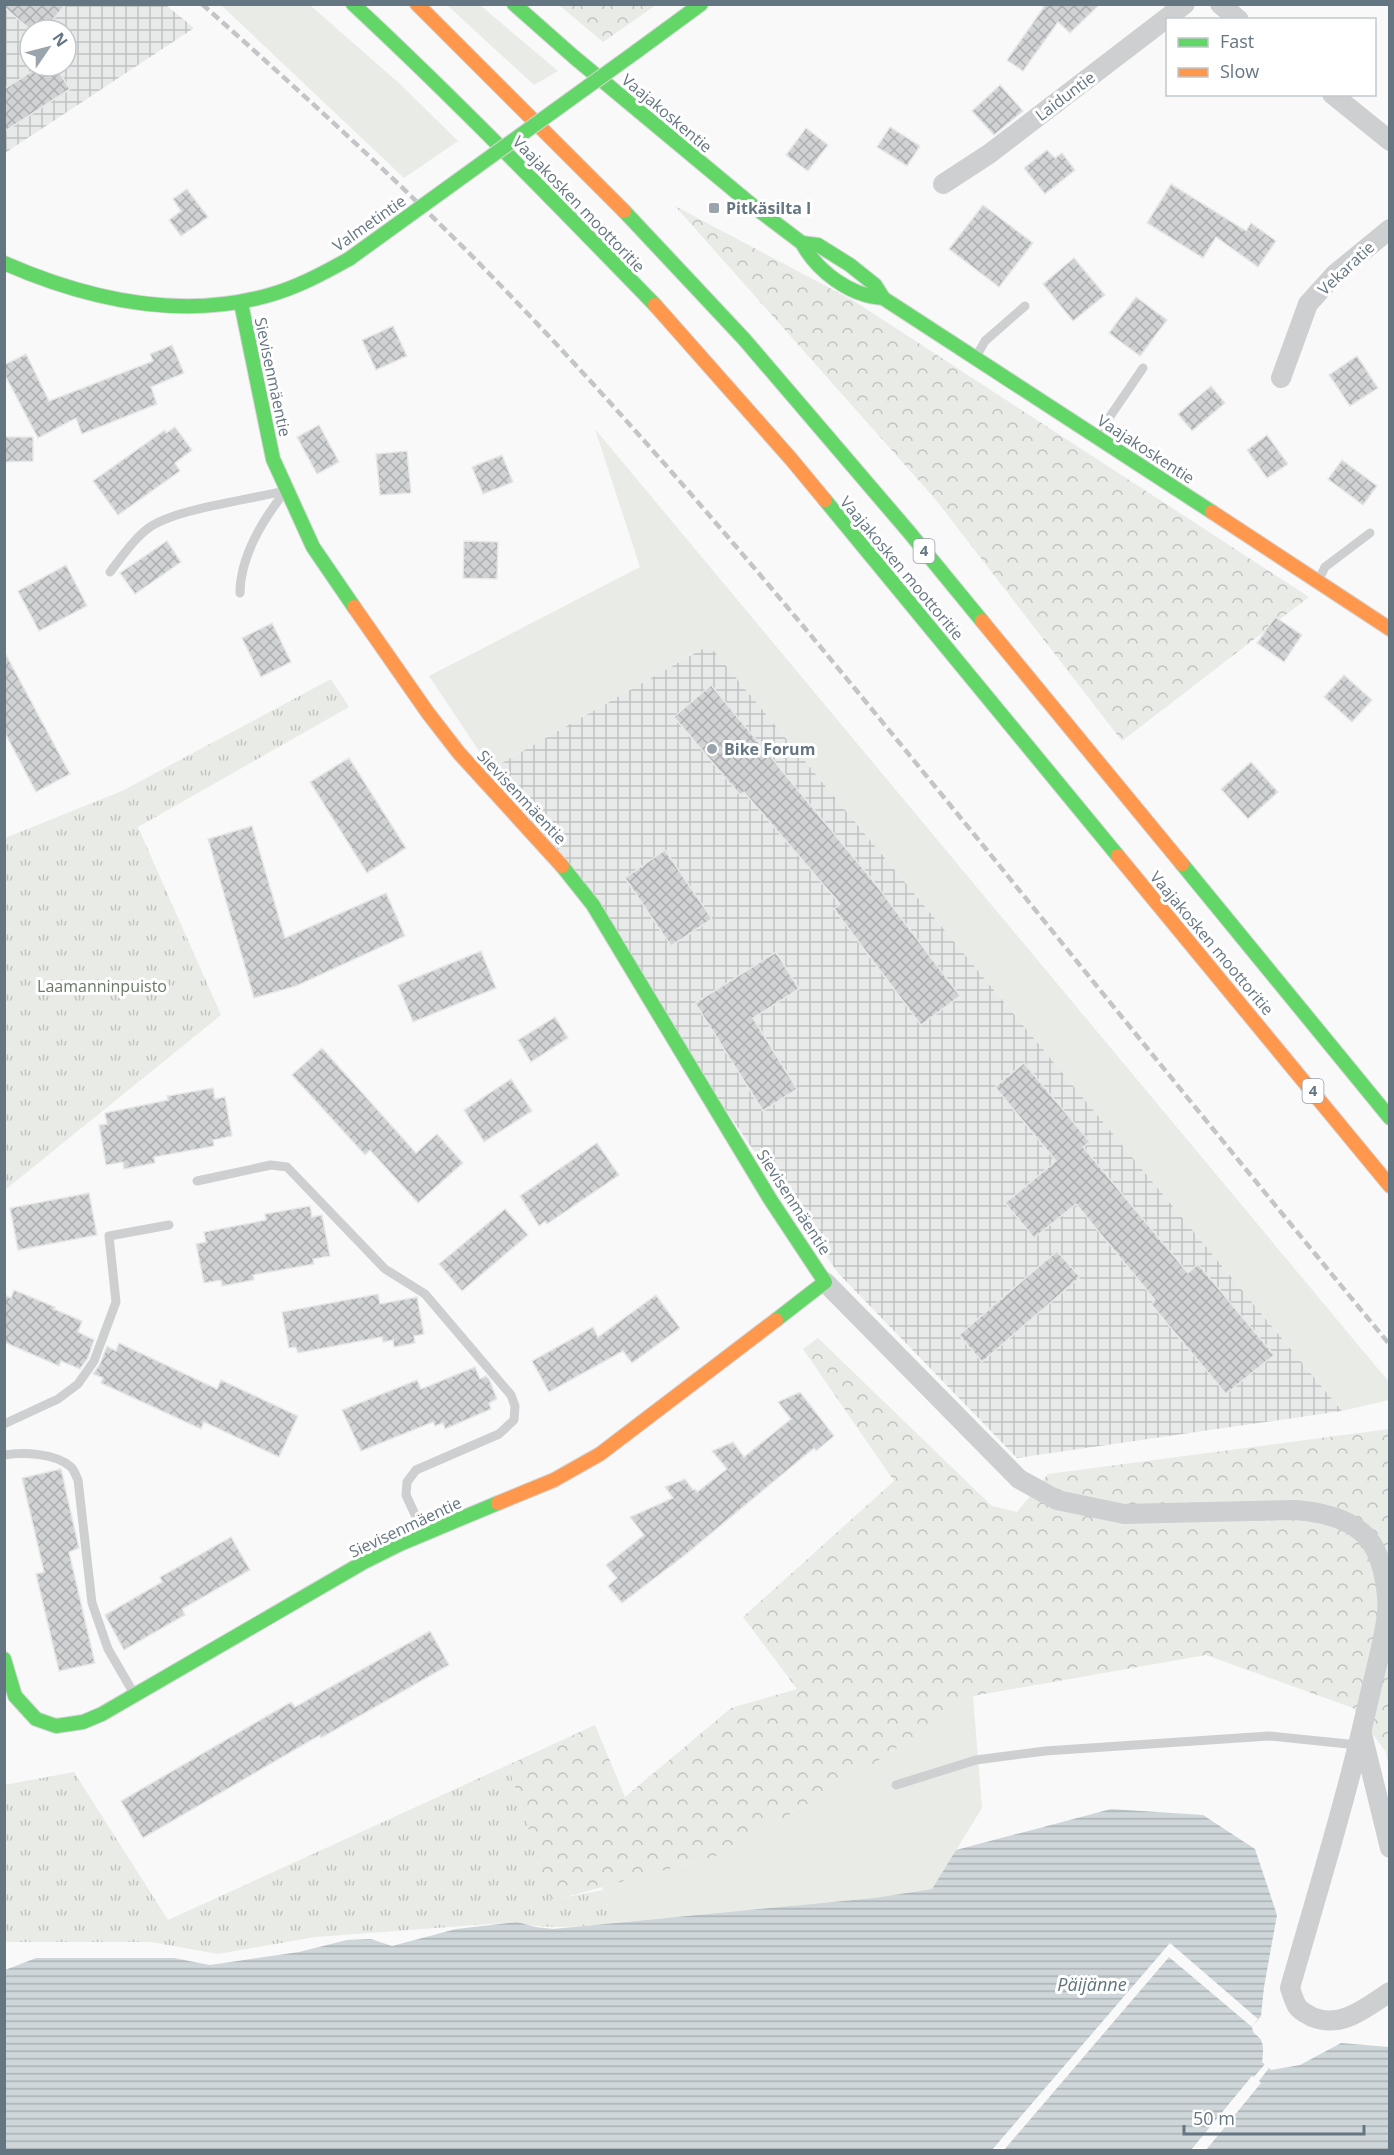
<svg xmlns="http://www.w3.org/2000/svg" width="1394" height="2155" viewBox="0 0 1394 2155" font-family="'Open Sans',sans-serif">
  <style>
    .industrial { fill: url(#industrial-grid); fill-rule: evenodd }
    .green { fill: #e8ebe6 }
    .forest { fill: url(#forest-crowns) }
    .park { fill: url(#park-tufts) }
    .water { fill: url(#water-rules) }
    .pier { fill: #f9f9f9 }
    .building { fill: url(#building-cross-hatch); stroke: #e8e8e8; stroke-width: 1.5 }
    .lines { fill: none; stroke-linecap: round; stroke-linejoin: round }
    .fast-casing { stroke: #d5d6d7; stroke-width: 16 }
    .slow-casing { stroke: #d5d6d7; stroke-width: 16 }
    .lane { stroke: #cecfd0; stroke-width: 9 }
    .street { stroke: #cecfd0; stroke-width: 20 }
    .fast { stroke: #63d668; stroke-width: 14 }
    .slow { stroke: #ff974d; stroke-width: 14 }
    .rail { stroke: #c3c5c6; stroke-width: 4.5; stroke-dasharray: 9 4.5; stroke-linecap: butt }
    .fast-bridge-casing { stroke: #d5d6d7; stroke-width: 16; stroke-linecap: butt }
    .fast-bridge { stroke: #63d668; stroke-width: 14 }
    .poi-dot { fill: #99a4ac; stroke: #fff; stroke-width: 2 }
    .labels { text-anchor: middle; stroke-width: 6; stroke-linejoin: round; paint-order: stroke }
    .shield { fill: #fff; stroke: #939fa8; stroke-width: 1.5 }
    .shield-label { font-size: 15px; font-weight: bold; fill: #657683 }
    .street-label { font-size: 16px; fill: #657683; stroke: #fff }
    .poi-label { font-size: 16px; font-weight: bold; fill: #657683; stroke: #fff; text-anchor: start }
    .park-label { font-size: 16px; fill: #687a64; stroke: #fff }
    .water-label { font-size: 18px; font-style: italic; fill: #60757c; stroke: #fff }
  </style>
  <defs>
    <pattern id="industrial-grid" width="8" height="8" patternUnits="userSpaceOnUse" patternTransform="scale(1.5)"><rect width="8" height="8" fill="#e8e9e9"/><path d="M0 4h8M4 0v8" fill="none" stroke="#c0c1c2"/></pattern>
    <pattern id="forest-crowns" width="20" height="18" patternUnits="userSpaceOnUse" patternTransform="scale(1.5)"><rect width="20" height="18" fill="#e8ebe6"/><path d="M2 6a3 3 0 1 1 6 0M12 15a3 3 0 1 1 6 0" fill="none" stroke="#c0c3c0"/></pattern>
    <pattern id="park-tufts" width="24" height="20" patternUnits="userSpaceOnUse" patternTransform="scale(1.5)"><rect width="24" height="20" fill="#e8ebe6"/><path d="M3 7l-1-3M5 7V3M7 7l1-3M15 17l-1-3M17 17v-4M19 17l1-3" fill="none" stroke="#c0c3c0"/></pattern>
    <pattern id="water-rules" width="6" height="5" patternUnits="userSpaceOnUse" patternTransform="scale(1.5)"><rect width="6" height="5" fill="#ced6d9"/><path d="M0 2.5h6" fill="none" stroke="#abb2b5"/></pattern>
    <pattern id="building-cross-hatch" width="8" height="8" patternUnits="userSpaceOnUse" patternTransform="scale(1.5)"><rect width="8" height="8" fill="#d0d2d3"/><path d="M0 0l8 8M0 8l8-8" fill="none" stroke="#acafb1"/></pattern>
  </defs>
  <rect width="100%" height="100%" fill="#f9f9f9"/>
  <g class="industrial">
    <path d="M5,5H166L194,28L5,153ZM30,30H66V66H30Z"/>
    <polygon points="709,645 1342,1411 1017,1458 838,1273 491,769"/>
  </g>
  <g class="green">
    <polygon points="221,5 310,5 400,84 458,141 404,178"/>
    <polygon points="447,5 480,5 558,71 534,85"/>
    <polygon points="595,429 1389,1382 1389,1400 1342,1411 709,645 491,769 429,676 640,567"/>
    <polygon points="973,1696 982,1808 932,1889 874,1898 613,1923 602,1887 716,1856 845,1783"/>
  </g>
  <g class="forest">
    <polygon points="559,5 656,5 603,42"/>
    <polygon points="675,206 854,301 1309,597 1122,741 936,500"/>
    <polygon points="818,1338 992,1506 1017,1512 1048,1474 1389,1429 1389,1766 1386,1752 1353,1708 1206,1655 973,1696 845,1783 716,1856 551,1901 508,1765 595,1725 625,1797 731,1708 797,1689 743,1617 894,1481 803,1349"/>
  </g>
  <g class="park">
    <polygon points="331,679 349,707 138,827 221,1015 5,1190 5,838 122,791"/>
    <path d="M508,1765L551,1900L603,1890L613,1923C580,1926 549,1931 517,1922L315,1937L218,1954L151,1942H5L4,1785L74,1772L168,1920Z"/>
  </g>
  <path class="water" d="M1111,1809L1203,1815L1255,1849L1277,1915L1264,1987L1261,2016L1252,2027C1253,2035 1257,2034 1261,2040C1264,2046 1263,2055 1262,2062L1271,2070L1300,2065L1341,2043L1389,2047V2150H5V1970L36,1958H174L210,1965L299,1952L347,1940L371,1939L392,1946L456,1929L517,1922L536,1927L553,1929L874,1898L932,1889L956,1850Z"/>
  <g class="pier">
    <polygon points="1170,1943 1258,2019 1252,2027 1169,1957 1004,2150 992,2150"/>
    <polygon points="1265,2064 1269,2068 1259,2081 1261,2083 1206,2150 1191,2150 1252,2076 1254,2077"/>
  </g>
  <g class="building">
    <polygon points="4,4 66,4 44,30 31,30 4,7"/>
    <polygon points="1041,4 1100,4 1070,33 1058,22 1023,71 1007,60 1044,7"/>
    <polygon points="40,66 55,66 70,89 4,132 4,89"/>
    <polygon points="1000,85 1023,111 994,135 972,111"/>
    <polygon points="890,127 920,146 907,166 877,147"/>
    <polygon points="806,128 828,145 808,171 786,155"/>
    <polygon points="1047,150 1055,158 1062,153 1075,170 1045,194 1024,168"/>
    <polygon points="1171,184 1246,231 1251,223 1276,241 1258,267 1216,237 1203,258 1147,223"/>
    <polygon points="187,189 208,217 181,236 169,220 181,211 173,199"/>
    <polygon points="983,205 1033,243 999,287 949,249"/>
    <polygon points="1074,258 1105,295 1073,321 1043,284"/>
    <polygon points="1136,297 1167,320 1140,356 1109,333"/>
    <polygon points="393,326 407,356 376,370 362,340"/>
    <polygon points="172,345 184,373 151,387 157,404 82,434 76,418 38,438 4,373 4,365 26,354 49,401 153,361 150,354"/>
    <polygon points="1357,356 1378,388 1350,406 1329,375"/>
    <polygon points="1211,386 1225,403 1192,431 1178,414"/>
    <polygon points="319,425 339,462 317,474 297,437"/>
    <polygon points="175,427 192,450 175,463 180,471 118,515 93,481 165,430 166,433"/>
    <polygon points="1267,435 1288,464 1267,478 1247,450"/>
    <polygon points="4,437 33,437 33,461 4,462"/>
    <polygon points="407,451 411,493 380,495 376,454"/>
    <polygon points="502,455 513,482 483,494 472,467"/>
    <polygon points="1342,460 1377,486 1363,505 1328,479"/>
    <polygon points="167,541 181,562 135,594 120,573"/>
    <polygon points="464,541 498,542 497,579 463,578"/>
    <polygon points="66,565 87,606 39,631 18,591"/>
    <polygon points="1275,617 1302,635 1284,662 1257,643"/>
    <polygon points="272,623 291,662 261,677 242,638"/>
    <polygon points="4,651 70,774 36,792 4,731"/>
    <polygon points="1344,675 1372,700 1352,722 1324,697"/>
    <polygon points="711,685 874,882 960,996 921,1025 834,909 840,904 744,792 740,795 674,717"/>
    <polygon points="349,758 406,848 367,873 310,782"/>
    <polygon points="1251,762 1278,792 1248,819 1221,789"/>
    <polygon points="252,826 285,938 386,893 405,936 296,986 254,998 208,839"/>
    <polygon points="665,850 712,919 671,946 625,878"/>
    <polygon points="481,951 496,988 413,1022 398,985"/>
    <polygon points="776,952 799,989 753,1018 797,1089 763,1111 695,1003"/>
    <polygon points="555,1017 568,1038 531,1062 518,1040"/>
    <polygon points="322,1048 416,1153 437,1134 463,1163 418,1203 370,1150 365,1155 292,1075"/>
    <polygon points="1024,1063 1090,1142 1083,1147 1188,1273 1198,1264 1274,1355 1226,1394 1151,1304 1155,1300 1076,1204 1034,1238 1005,1203 1056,1161 995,1087"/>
    <polygon points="511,1079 532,1111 484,1142 464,1110"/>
    <polygon points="213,1088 215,1099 225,1097 232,1136 213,1140 214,1146 154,1157 155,1163 124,1169 123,1162 106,1165 99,1125 107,1124 105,1113 168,1100 167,1096"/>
    <polygon points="597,1143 619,1175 547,1224 545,1221 539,1226 520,1196"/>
    <polygon points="89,1193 97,1235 18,1250 10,1208"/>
    <polygon points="310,1206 312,1217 322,1215 330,1256 313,1259 314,1264 253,1275 254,1280 222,1286 221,1280 204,1283 196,1244 206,1242 204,1232 266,1220 265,1214"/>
    <polygon points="505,1209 528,1235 462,1291 439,1264"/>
    <polygon points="1057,1251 1080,1277 982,1362 959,1335"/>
    <polygon points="14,1290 55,1307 54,1309 82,1321 78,1332 94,1340 88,1358 80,1369 61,1361 59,1366 4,1342 4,1295 11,1298"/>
    <polygon points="378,1294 380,1304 417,1297 424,1334 414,1336 415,1343 394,1347 393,1340 383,1342 382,1337 298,1353 296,1347 289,1348 282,1312"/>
    <polygon points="656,1295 680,1328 632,1363 623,1351 549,1392 532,1361 593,1327 598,1337"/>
    <polygon points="119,1343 217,1389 221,1380 298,1416 279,1457 204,1422 201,1429 101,1383 103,1378 93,1374 100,1364 107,1346 116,1351"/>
    <polygon points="475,1367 480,1379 486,1376 489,1379 497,1399 489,1403 491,1409 445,1429 443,1423 435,1426 433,1422 361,1451 342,1410 417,1380 421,1389"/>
    <polygon points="800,1392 834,1436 816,1451 814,1448 685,1555 622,1603 608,1586 617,1578 606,1565 644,1535 630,1517 673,1498 665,1487 685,1479 693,1490 695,1489 697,1492 727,1469 712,1451 733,1442 744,1457 791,1419 778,1402"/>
    <polygon points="61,1469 79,1548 69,1552 95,1663 59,1671 36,1574 44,1572 22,1478"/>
    <polygon points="231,1537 250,1570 182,1609 185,1615 124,1650 105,1615 162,1582 160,1577"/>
    <polygon points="430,1631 449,1665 321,1738 320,1735 143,1838 121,1801 291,1702 295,1707"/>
  </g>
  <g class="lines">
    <g class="fast-casing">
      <g id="fast">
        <path d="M353,4C457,101 556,203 655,305"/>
        <polyline points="514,4 574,57 753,206 802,243 818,245 850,265 875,285 882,296"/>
        <polyline points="637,51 701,4"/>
        <polyline points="624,211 744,339 909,532 982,621"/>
        <path d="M802,243C817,271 850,296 883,298L1212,512"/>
        <path d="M4,263C86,299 177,320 266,296C296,288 322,274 349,259"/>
        <polyline points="241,303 273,459 313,547 354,607"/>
        <polyline points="825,500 1118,856"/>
        <polyline points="1182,864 1390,1118"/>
        <polyline points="562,866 593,905 770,1199 825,1282 776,1320"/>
        <polyline points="4,1659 15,1696 36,1719 56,1726 83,1722 102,1714 364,1562 400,1544 498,1503"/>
      </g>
    </g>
    <g class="slow-casing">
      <g id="slow">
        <polyline points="417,4 624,211"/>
        <polyline points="655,305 791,459 825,500"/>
        <polyline points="1212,512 1390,629"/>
        <polyline points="354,607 428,713 459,753 562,866"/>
        <polyline points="982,621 1182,864"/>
        <polyline points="1118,856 1390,1186"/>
        <polyline points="498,1503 554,1480 600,1454 776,1320"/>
      </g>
    </g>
    <g class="lane">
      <polyline points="977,355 985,341 1025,306"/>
      <polyline points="1098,434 1143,368"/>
      <path d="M110,572C121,558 132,541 146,530C171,509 249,500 284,491"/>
      <polyline points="1319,579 1325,567 1370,533"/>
      <path d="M240,593C240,557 263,519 285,492"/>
      <polyline points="197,1181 271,1165 287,1167 385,1269 425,1294 511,1395 515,1406 514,1420 499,1434 416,1470 407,1482 406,1495 423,1532"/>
      <polyline points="4,1424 58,1399 78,1384 94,1361 116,1302 109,1236 169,1225"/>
      <path d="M4,1455C23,1452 56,1453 71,1467C74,1470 76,1476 78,1480L92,1603L108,1649L133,1692"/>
      <polyline points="896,1785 976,1760 1045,1751 1269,1736 1358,1745"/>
    </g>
    <g class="street">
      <polyline points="1220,4 1239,20"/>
      <polyline points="1332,94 1390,141"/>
      <polyline points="943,184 989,154 1185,4"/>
      <polyline points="1281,378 1308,304 1335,274 1390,229"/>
      <path d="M825,1282L1019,1479L1057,1500L1124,1514L1296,1510C1328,1513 1365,1521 1378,1556C1384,1569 1389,1599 1387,1614C1384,1640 1376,1668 1370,1694C1348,1793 1318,1890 1290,1988C1292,1994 1294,2001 1297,2006C1300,2011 1307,2014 1312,2017C1342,2029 1365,2008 1390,1992"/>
      <polyline points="1362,1734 1390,1848"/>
    </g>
    <use href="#fast" class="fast"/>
    <use href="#slow" class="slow"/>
    <path class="rail" d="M202,4C292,84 381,165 466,250C652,438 819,644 986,849C1120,1015 1254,1180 1390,1345"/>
    <g class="fast-bridge-casing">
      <polyline id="fast-bridge" points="349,259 637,51"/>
    </g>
    <use href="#fast-bridge" class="fast-bridge"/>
  </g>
  <g class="poi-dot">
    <rect x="708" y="202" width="12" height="12" rx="3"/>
    <circle cx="712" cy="749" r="6"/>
  </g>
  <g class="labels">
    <g class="shield">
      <rect x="913.5" y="539" width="21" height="24" rx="4.5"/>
      <rect x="1302.5" y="1079" width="21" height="24" rx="4.5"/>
    </g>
    <g class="shield-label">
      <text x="924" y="556">4</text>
      <text x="1313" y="1096">4</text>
    </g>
    <g class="street-label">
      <text transform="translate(1065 96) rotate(-37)" y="6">Laiduntie</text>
      <text transform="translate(667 113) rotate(40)" y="6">Vaajakoskentie</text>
      <text transform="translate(579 204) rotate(46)" y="6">Vaajakosken moottoritie</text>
      <text transform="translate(369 223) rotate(-35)" y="6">Valmetintie</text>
      <text transform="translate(1346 268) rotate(-43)" y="6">Vekaratie</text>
      <text transform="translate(273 377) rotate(78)" y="6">Sievisenmäentie</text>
      <text transform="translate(1146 449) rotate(33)" y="6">Vaajakoskentie</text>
      <text transform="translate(902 568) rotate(50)" y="6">Vaajakosken moottoritie</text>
      <text transform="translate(522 797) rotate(47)" y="6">Sievisenmäentie</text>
      <text transform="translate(1212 943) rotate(50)" y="6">Vaajakosken moottoritie</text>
      <text transform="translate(794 1202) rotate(57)" y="6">Sievisenmäentie</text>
      <text transform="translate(405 1527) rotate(-25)" y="6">Sievisenmäentie</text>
    </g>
    <g class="poi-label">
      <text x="726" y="214">Pitkäsilta I</text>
      <text x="724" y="755">Bike Forum</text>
    </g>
    <g class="park-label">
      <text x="102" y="992">Laamanninpuisto</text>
    </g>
    <g class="water-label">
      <text x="1092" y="1991">Päijänne</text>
    </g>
  </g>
  <rect width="1394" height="2155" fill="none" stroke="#657683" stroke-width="12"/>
  <rect x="1166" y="18" width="210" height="78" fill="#ffffff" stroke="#c1c8cd" stroke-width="1.5"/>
  <rect x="1178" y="38" width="30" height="9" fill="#63d668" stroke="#c1c8cd" stroke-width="1.5"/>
  <text x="1220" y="48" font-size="18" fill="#657683">Fast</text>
  <rect x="1178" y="68" width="30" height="9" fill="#ff974d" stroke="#c1c8cd" stroke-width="1.5"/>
  <text x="1220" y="78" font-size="18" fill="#657683">Slow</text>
  <g transform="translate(48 48) rotate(55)"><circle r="28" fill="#ffffff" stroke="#c1c8cd" stroke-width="1.5"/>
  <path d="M0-4.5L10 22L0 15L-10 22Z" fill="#99a4ac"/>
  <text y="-9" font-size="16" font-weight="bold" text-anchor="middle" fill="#657683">N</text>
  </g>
  <path d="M1184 2125v9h180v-9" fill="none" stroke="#657683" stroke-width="3"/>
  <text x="1193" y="2125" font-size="18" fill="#657683" stroke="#ffffff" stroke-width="4.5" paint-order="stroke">50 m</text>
</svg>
